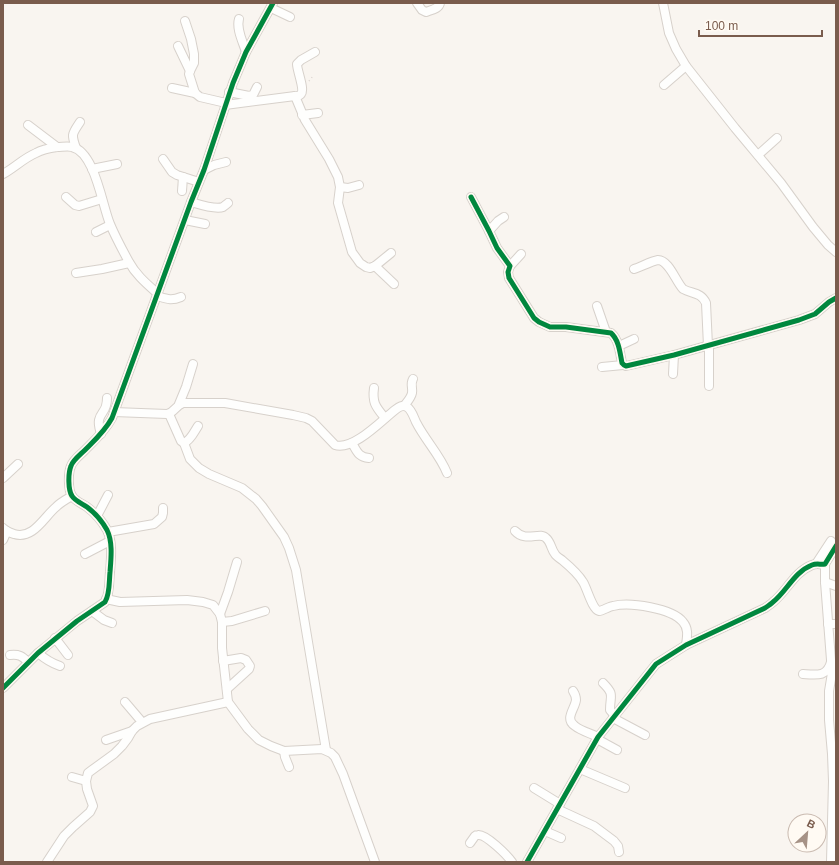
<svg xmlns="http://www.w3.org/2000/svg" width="839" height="865" viewBox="0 0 839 865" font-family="Arial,sans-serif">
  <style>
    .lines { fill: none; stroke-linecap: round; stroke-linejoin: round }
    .minor-casing { stroke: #d7d1cb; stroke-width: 10 }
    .path { stroke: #dcd5d0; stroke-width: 1.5; stroke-dasharray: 1 3; stroke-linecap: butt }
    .minor { stroke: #fefefd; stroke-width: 8 }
    .cycleway-casing { stroke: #fffaf3; stroke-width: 8 }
    .cycleway { stroke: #00873e; stroke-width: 5 }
  </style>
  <rect width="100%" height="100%" fill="#f9f5f0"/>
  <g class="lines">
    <g class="minor-casing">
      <g id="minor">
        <path d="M417,3L422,10L426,12C431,10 439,9 440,3"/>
        <polyline points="663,3 669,33 676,49 686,66 735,128 781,183 813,227 828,245 836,252"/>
        <polyline points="271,8 290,17"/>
        <path d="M239,19C236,29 243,42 246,52"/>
        <polyline points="185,21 191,39 194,54 194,63 190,71 189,74 195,93 200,97 226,103"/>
        <polyline points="178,46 190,71"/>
        <polyline points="664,85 686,66"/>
        <polyline points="172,88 195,93"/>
        <polyline points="229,92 249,96 253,95 257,87"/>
        <polyline points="295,96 305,120 329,159 338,177 340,187 338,203 352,252 360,263 366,267 370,268 375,266 391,253"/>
        <path d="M225,105L295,96C297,96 300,96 301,94C305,89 297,71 297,64L301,60L315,52"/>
        <polyline points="302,115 318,113"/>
        <polyline points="28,125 57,147"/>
        <path d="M76,148C71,134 72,134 80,122"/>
        <polyline points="758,155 777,138"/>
        <polyline points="163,159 172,172 177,175 199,182"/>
        <polyline points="92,169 117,164"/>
        <polyline points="204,170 214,165 226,162"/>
        <path d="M3,174C14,168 24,158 36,153C43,149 50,148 57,147C62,147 68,146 72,147C95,152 102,205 110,224C115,236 123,251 129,262C136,275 147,284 158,294"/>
        <polyline points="340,187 348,188 359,185"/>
        <polyline points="182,191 183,177"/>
        <polyline points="66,197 75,205 79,206 102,199"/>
        <path d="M471,197L489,231L497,248L510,266L508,272L509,278L534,318L539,322L550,327H566L611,333C619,340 620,353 622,363L624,365L626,366L674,355L799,320L815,314L829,302L836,298"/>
        <path d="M191,202C198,204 215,210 223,207C224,206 227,204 228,203"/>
        <polyline points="185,220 205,224"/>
        <polyline points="489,231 498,221 504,217"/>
        <polyline points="96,232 110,225"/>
        <polyline points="375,266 394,284"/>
        <polyline points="510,266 521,254"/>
        <path d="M634,269C640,267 652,261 658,260C669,260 676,282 683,289C692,294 701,292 706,303L708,346"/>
        <polyline points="76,273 102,269 129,263"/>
        <path d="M157,296C167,299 171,301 181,297"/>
        <polyline points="597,306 606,332"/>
        <polyline points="619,346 634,339"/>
        <polyline points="709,346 709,386"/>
        <polyline points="602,367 623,365"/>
        <polyline points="673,374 674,355"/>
        <path d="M374,388C372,403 376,407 385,418"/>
        <polyline points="179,404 186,387 193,364"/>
        <path d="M404,406C407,402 411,398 412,393C413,388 410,384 413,379"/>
        <path d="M114,412L167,414C174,413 175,406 183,403H225L293,415L306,418L312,421L335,445C353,451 382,420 395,410C399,407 403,404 407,407C412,410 414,418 416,422C425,440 440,455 447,473"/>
        <path d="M169,414L181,441L184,443C191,440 194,432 198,426"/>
        <path d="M101,434C100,430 98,425 99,420C101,411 107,412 107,398"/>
        <polyline points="184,443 190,459 199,468 209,474 242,488 256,499 262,506 284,537 289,548 296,570 326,750"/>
        <path d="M352,443C357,451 358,457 369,458"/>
        <polyline points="3,478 18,464"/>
        <polyline points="97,516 108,495"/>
        <path d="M3,528C6,531 9,533 14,534C33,540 44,517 56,507C61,502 67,499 72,496"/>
        <path d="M515,531C526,543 540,531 546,538C551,542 551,549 555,554C556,556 559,558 562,560C568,565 579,575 583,582C587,588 592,609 599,611C602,611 610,606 613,606C630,602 672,608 683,622C689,629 687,637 686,645"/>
        <polyline points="108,532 154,524 162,517 163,513 163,508"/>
        <polyline points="3,540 7,531"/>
        <polyline points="85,554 110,541"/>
        <polyline points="816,564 831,541"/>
        <polyline points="825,564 825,582 832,673 835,674"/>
        <polyline points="825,582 836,586"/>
        <polyline points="106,599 120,602 187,600 203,602 213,605 220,614 222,622 222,648 228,702 248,729 259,740 271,746 284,751 322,749 331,753 335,757 343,774 375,862"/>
        <polyline points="92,611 104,620 112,623"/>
        <polyline points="220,614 228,592 237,562"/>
        <polyline points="222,622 232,621 265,611"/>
        <polyline points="828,624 836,624"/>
        <polyline points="55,638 68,655"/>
        <path d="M38,653C45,659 51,663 60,666"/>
        <path d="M10,655C19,654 22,656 28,662"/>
        <polyline points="223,661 241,658 246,660 250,666 249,669 227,689"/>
        <path d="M803,674C817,675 827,677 831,662"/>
        <path d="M603,683C615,695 610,695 610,710L615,716"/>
        <path d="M3,688L38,653L77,621L105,602C110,594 109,582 110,572C111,559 113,542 107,530C102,521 95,513 87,507C83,504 75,501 72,496C68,490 68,473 71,466C73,460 80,455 85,450C95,440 105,431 112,418L191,202L204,170L233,83L246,52L273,3"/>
        <path d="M573,691C575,694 576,697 576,700C575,709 564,719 575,726C581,731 590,733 598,737"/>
        <polyline points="125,702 142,722"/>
        <polyline points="613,718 645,735"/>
        <polyline points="597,739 617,750"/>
        <polyline points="106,740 132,731"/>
        <polyline points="284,751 285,757 289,767"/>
        <polyline points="580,769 625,788"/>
        <polyline points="72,777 86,781"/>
        <polyline points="534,788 560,804"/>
        <polyline points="557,809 594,826 614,841 618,846 619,852"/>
        <polyline points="545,831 561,838"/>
        <path d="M470,843L475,836C476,835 477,835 478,835C486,834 507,855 512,862"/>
        <polyline points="47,862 64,836 73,827 90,812 93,806 87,789 86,781 88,773 92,770 114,754 122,746 128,738 132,731 137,726 150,719 228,702"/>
        <path d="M527,862L598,737L656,664L686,645L765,608C768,606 771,604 773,602C787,591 794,572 812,565C817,563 821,565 825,564L836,546"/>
        <polyline points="831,862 833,781 832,754 829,720 829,691 832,673"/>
      </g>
    </g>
    <polyline class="path" points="309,81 313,76"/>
    <use href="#minor" class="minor"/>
    <g class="cycleway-casing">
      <g id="cycleway">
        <path d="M471,197L489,231L497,248L510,266L508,272L509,278L534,318L539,322L550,327H566L611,333C619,340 620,353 622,363L624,365L626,366L674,355L799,320L815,314L829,302L836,298"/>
        <path d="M3,688L38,653L77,621L105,602C110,594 109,582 110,572C111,559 113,542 107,530C102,521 95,513 87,507C83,504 75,501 72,496C68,490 68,473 71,466C73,460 80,455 85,450C95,440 105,431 112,418L191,202L204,170L233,83L246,52L273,3"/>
        <path d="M527,862L598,737L656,664L686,645L765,608C768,606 771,604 773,602C787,591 794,572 812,565C817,563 821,565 825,564L836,546"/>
      </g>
    </g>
    <use href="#cycleway" class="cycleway"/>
  </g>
  <rect width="839" height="865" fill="none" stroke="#7a5c4d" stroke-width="8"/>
  <g transform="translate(807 833) rotate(26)"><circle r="19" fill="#fffaf3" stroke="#cabbb1"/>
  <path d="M0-3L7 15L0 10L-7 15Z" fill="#a69286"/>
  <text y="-6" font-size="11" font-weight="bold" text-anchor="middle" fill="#7a5c4d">B</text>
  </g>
  <path d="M699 30v6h123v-6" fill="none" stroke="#7a5c4d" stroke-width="2"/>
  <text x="705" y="30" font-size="12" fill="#7a5c4d" stroke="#fffaf3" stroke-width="3" paint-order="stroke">100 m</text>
</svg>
